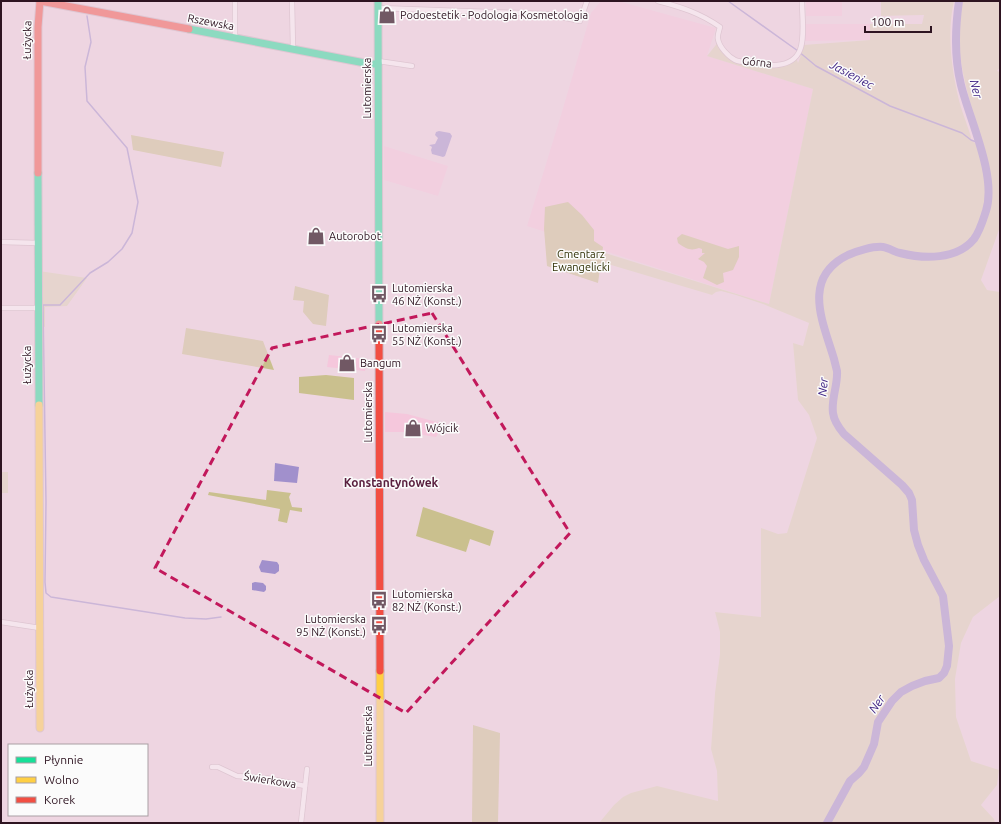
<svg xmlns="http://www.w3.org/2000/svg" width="1001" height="824" viewBox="0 0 1001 824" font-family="Ubuntu,sans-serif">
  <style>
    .built { fill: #f5c7dc }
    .green { fill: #dcd3b7 }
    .forest { fill: #cac08e }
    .water { fill: #a190cc }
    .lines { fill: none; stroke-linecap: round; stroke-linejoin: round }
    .stream { stroke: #a190cc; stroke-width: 1.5 }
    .river { stroke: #a190cc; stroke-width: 8 }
    .street-casing { stroke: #cbb3be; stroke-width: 6 }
    .fast-casing { stroke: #cbb3be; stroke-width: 9 }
    .slow-casing { stroke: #cbb3be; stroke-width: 9 }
    .jam-casing { stroke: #cbb3be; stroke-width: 9 }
    .street { stroke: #fcf9fa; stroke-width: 4.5 }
    .fast { stroke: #16e098; stroke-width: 7 }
    .slow { stroke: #ffcf43; stroke-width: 7 }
    .jam { stroke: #f24e42; stroke-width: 7 }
    .marked { fill: none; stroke: #c2185b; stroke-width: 3; stroke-dasharray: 8 5; stroke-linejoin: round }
    .labels { text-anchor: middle; stroke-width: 3; stroke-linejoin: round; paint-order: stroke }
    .poi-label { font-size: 11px; fill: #2e1421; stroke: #fbfbfb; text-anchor: start }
    .street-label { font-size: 11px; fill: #2e1421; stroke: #fbfbfb }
    .park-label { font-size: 11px; fill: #323207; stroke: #fbfbfb }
    .water-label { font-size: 12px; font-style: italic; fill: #3f2384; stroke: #fbfbfb }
    .neighbourhood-label { font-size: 12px; font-weight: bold; fill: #591f3e; stroke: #fbfbfb }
  </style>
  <rect width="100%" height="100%" fill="#eed6e1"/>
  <g class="built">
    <polygon points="601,1 618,1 716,28 707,56 813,89 769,304 527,226 561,115 591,13"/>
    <rect x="806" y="1" width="36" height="15"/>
    <polygon points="805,24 870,24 870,40 805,41"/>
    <polygon points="384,146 448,166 438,196 384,180"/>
    <polygon points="329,355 366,359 365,371 327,367"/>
    <polygon points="385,412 407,414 444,424 436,437 404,432 385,432"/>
  </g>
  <g class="green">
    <path d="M881,1H954C947,31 951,66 958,96C961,110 967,123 971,137V140L983,149C981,139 977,127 974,117C964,80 952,39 963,1H1000V67L997,71L1000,72V227L981,280L987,290L1000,292V596L973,617L961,643L955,679L956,717L971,761L999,770L997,785L981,805L994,819L995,823H599L614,805L623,797L631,793L657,786L718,801L717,771L711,749L715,693L720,654V632L715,612L761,617V528L778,534L787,533L817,438L809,415L798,400L793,343L803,346L809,323L763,304L736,295L721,291L716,292L712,295L601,262L602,252L769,304L813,89L707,56L719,41L723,49L736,60L779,65L796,57L798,63L800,58L803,45L870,40V24H922L924,15L881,16Z"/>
    <polygon points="39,271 87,278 67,306 45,307 45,327 40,326"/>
    <rect x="1" y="472" width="7" height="21"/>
  </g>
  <g class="forest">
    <polygon points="131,135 224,152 221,167 133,150"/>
    <polygon points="568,202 582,215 594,230 594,241 603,247 598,283 547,266 544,229 545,207"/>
    <path d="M682,234L728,249L739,246V257L733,270L723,273L724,282L717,285L703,278L707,266L704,262L698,259L705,253H702V249L699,248C691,251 686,249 678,243L677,238Z"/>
    <polygon points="295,286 329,295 326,326 313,324 303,312 304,301 293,300"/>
    <polygon points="186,328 263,341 274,370 182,354"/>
    <polygon points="326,375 354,378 354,400 299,393 299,377"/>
    <polygon points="267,490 291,493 289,497 292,507 302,508 302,512 290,510 287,523 278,521 280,509 208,495 209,492 266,500"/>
    <polygon points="423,507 494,531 490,546 470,539 466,552 416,536"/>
    <polygon points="473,725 500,733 498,823 472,823"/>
  </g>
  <g class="water">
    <polygon points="439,131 450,133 452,136 445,156 443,157 432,154 431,150 432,147 429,145 435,144 438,138 435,135 436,132"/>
    <polygon points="275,463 299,467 297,483 274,481"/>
    <polygon points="262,560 277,562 279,565 279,571 275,574 261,572 259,567"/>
    <polygon points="255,582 263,583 266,586 266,590 264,592 252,590 252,583"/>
  </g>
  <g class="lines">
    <g class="stream">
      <polyline points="728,1 798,51 816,66 890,106 962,133 971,140 979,143"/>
      <polyline points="87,16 91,42 85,67 87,101 127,148 138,202 132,233 122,249 108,262 90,273 60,305 43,305 46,502 45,582 46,593 51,597 185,618 206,619 221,617"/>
    </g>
    <path class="river" d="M827,823L850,781L859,773L864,767L874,744L878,722L892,701L901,692L912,686L925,681L939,678L944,673L947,666L949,646L943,596L924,560L918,545L914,530L912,500L909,493L902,485L844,434C839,428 834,421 833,413C831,399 838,385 837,371C836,367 835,363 834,359C823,322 801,278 848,255C857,251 873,246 883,247C889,248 895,252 900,253C924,259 957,260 974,239C980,231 983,220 986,211C997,176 970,121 961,85C954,57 955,29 959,1"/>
    <g class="street-casing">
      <g id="street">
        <polyline points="235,1 235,38"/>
        <polyline points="292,1 293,49"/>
        <path d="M658,1C681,7 700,13 720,27C719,31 717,36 718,39C719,47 729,57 735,60C739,62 744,62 748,62C764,66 792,70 800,50C805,38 802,15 802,1"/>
        <polyline points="378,8 547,14 580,21 587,1"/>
        <polyline points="378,61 412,66"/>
        <polyline points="1,242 38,243"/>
        <polyline points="1,308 38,308"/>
        <polyline points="1,622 40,628"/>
        <polyline points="212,767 218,767 237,776 266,778 305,786"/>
        <polyline points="301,823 307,769"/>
      </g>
    </g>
    <g class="fast-casing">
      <g id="fast">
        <polyline points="378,1 379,324"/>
        <polyline points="189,29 370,64 378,64"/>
        <polyline points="38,173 39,405"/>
      </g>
    </g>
    <g class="slow-casing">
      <g id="slow">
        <polyline points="39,405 40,728"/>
        <polyline points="380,671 380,823"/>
      </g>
    </g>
    <g class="jam-casing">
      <g id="jam">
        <polyline points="40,1 189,29"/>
        <polyline points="38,173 38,27 40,1"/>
        <polyline points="379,324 380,671"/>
      </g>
    </g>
    <use href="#street" class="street"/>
    <use href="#fast" class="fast"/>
    <use href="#slow" class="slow"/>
    <use href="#jam" class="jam"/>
  </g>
  <path d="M0 0H1001V824H0ZM432,313L570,533L406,713L155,568L272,348Z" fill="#eed6e1" fill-opacity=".55" fill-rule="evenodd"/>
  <path class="marked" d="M432,313L570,533L406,713L155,568L272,348Z"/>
  <defs>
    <g id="shop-bare" transform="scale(1.38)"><path d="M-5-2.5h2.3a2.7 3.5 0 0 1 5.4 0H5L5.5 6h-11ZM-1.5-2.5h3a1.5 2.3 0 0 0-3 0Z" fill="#715864" stroke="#fbfbfb" stroke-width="2.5" paint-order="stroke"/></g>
    <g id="bus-bare" transform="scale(1.38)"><path d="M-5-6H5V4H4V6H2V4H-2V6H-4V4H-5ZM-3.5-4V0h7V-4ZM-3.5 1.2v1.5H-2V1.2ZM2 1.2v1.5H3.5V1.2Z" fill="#715864" stroke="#fbfbfb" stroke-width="2.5" paint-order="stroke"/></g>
  </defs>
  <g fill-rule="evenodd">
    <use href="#shop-bare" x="387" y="15"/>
    <use href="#shop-bare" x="316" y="236"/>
    <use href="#bus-bare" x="379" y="294"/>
    <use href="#bus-bare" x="379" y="334"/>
    <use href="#shop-bare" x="347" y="363"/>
    <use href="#shop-bare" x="413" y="428"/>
    <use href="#bus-bare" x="379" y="600"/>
    <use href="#bus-bare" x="379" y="625"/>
  </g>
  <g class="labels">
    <g class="poi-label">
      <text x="400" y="19">Podoestetik - Podologia Kosmetologia</text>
      <text x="329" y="240">Autorobot</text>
      <text x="392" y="292">Lutomierska<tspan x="392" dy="13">46 NŻ (Konst.)</tspan></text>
      <text x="392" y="332">Lutomierska<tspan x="392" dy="13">55 NŻ (Konst.)</tspan></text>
      <text x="360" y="367">Bangum</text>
      <text x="426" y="432">Wójcik</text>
      <text x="392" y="598">Lutomierska<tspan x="392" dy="13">82 NŻ (Konst.)</tspan></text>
      <text x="366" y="623" text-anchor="end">Lutomierska<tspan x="366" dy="13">95 NŻ (Konst.)</tspan></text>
    </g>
    <g class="street-label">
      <text transform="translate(211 22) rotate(11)" y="4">Rszewska</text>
      <text transform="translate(27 40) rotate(-89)" y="4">Łużycka</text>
      <text transform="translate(757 62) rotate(6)" y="4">Górna</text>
      <text transform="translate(367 88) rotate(-90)" y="4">Lutomierska</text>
      <text transform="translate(27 365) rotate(-90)" y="4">Łużycka</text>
      <text transform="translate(368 412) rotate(-90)" y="4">Lutomierska</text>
      <text transform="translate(29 689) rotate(-90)" y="4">Łużycka</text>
      <text transform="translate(368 736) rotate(-90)" y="4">Lutomierska</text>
      <text transform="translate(270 780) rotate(9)" y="4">Świerkowa</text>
    </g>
    <g class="park-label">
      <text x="581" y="258">Cmentarz<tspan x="581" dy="13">Ewangelicki</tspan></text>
    </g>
    <g class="water-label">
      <text transform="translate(852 75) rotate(28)" y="4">Jasieniec</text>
      <text transform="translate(976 89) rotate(76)" y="4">Ner</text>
      <text transform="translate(823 387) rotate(-85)" y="4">Ner</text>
      <text transform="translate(877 704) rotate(-56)" y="4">Ner</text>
    </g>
    <g class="neighbourhood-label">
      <text x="391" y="487">Konstantynówek</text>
    </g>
  </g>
  <rect width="1001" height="824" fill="none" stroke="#2e1421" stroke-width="4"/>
  <rect x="8" y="744" width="140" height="72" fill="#fbfbfb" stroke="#a99fa4"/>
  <rect x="16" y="757" width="20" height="6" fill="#16e098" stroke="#a99fa4"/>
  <text x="44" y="764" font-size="12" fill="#2e1421">Płynnie</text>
  <rect x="16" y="777" width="20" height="6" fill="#ffcf43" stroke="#a99fa4"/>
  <text x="44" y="784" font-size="12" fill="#2e1421">Wolno</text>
  <rect x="16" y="797" width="20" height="6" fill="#f24e42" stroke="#a99fa4"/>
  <text x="44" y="804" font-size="12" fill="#2e1421">Korek</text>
  <path d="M865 26v6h66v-6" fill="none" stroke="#2e1421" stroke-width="2"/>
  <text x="871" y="26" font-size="12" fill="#2e1421" stroke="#fbfbfb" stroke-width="3" paint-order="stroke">100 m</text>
</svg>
